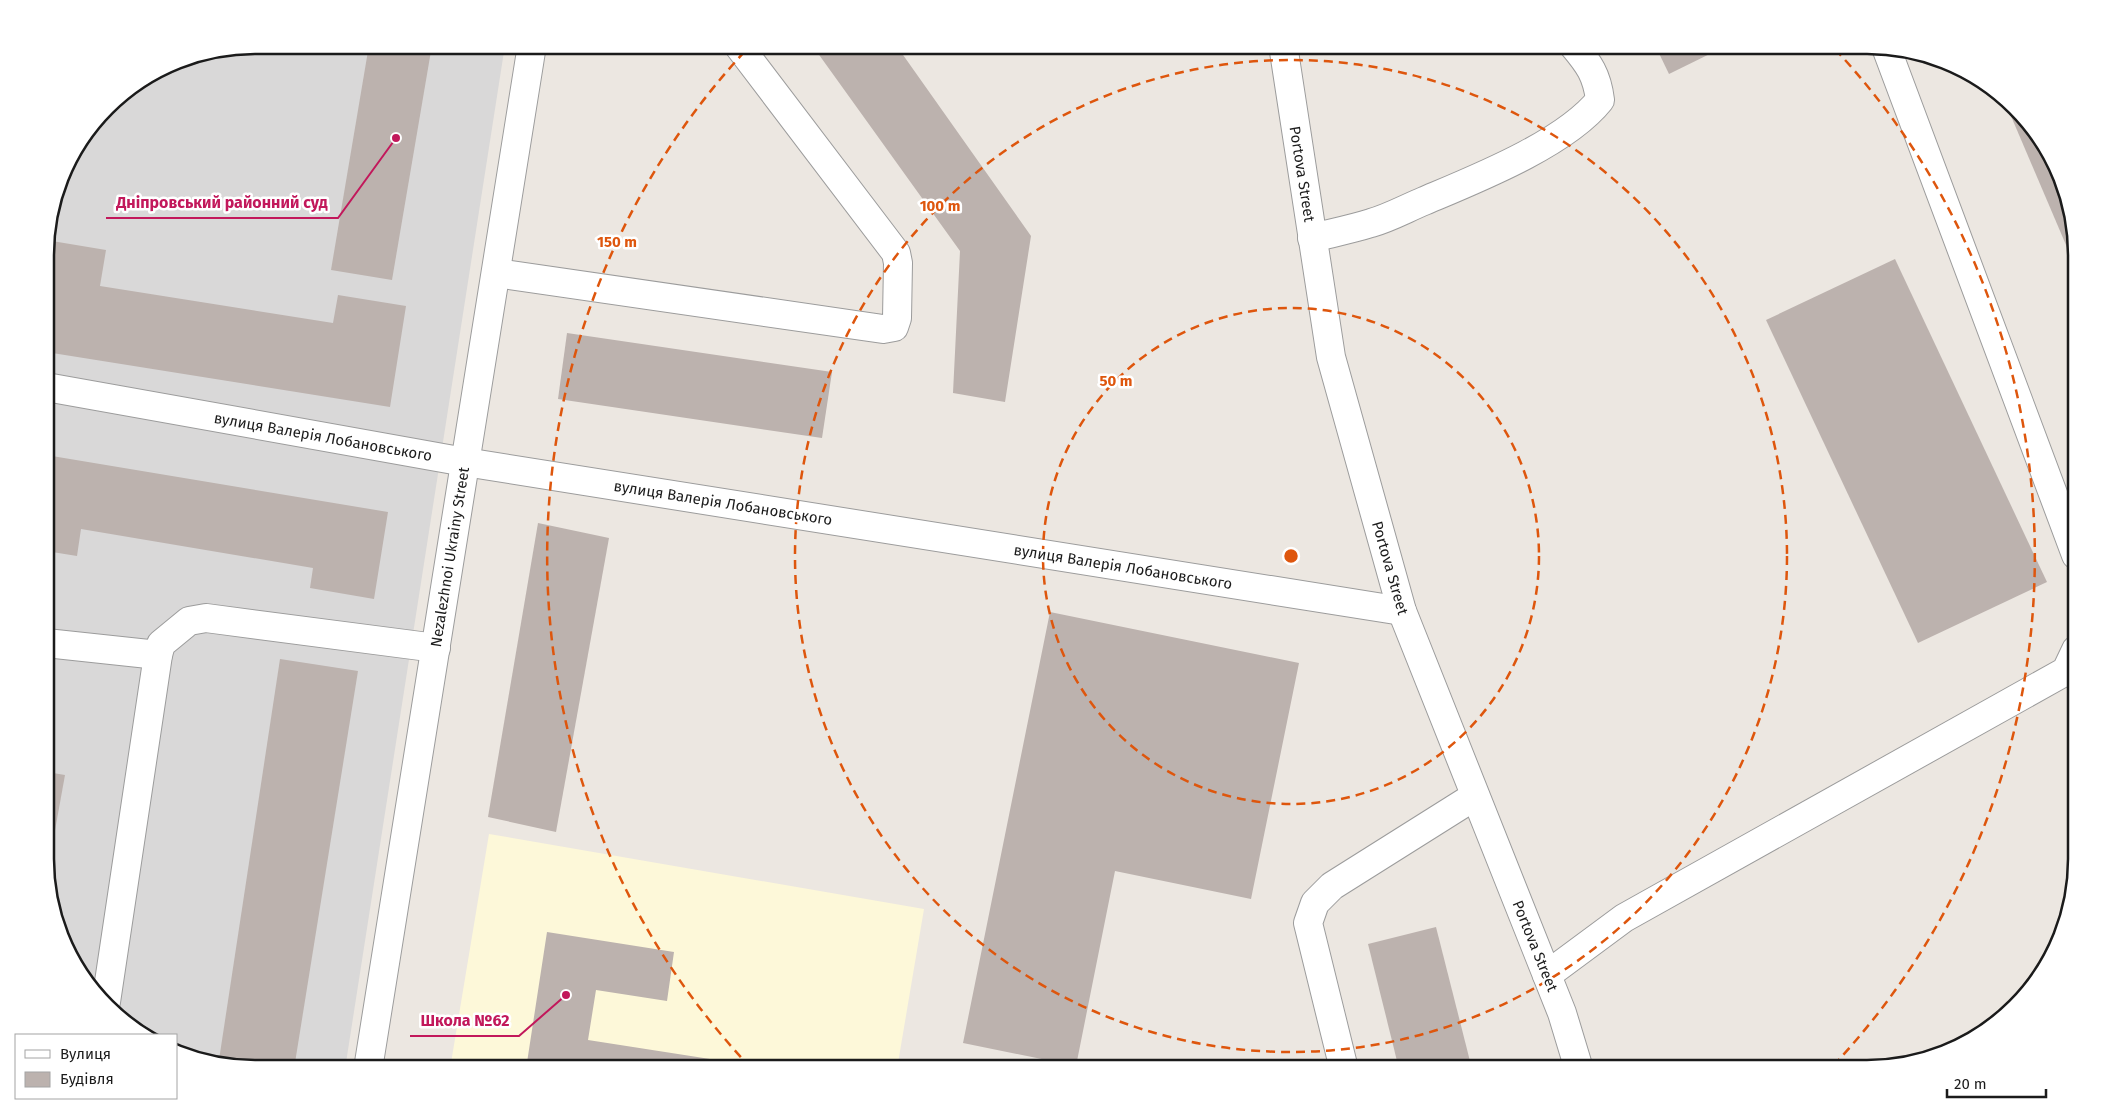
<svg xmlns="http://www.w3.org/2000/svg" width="2122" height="1114" viewBox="0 0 2122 1114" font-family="'Fira Sans',sans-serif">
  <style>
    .residential { fill: #d9d8d8 }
    .education { fill: #fdf8d9 }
    .building { fill: #bcb2ae }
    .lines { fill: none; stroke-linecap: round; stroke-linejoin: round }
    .minor-casing { stroke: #9c9c9c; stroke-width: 30 }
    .minor { stroke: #fff; stroke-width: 28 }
    .ring { fill: none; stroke: #de560d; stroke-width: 2.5; stroke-dasharray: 9 6 }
    .labels { text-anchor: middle; stroke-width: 5; stroke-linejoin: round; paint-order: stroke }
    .street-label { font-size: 15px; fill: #1b1b1b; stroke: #fff }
    .rim { fill: none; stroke: #1b1b1b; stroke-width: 2.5 }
    .centre { fill: #de560d; stroke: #fff; stroke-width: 2.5 }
    .ring-label { font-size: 15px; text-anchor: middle; font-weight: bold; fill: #de560d; stroke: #fff; stroke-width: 5; stroke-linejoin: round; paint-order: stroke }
    .leader { fill: none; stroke: #c2185b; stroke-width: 2 }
    .callout-dot { fill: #c2185b; stroke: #fff; stroke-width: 2 }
    .callout-label { font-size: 16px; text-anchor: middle; font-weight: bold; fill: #c2185b; stroke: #fff; stroke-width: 5; stroke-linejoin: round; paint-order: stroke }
  </style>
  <rect width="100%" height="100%" fill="#ece7e1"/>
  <polygon class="residential" points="255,45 505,45 345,1069 255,1069 176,1051 176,1035 147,1035 88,987 61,939 47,887 45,241 67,162 116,97 175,61"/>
  <polygon class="education" points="489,834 924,909 897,1069 450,1069"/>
  <g class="building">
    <polygon points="369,45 432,45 392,280 331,270"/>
    <polygon points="812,45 896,45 1031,236 1005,402 953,393 960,251"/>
    <polygon points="1655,45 1728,45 1669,74"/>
    <polygon points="2002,95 2041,138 2075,228 2075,266"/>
    <polygon points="46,240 106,250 100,286 333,323 338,295 406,306 390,407 46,352"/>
    <polygon points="1895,259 2047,582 1918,643 1766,320"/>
    <polygon points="567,333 832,372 822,438 558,399"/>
    <polygon points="46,455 388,512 374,599 310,588 313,568 81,529 77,556 46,551"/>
    <polygon points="538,523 609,538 556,832 488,817"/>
    <polygon points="1050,612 1299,663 1251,899 1115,871 1076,1066 963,1043"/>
    <polygon points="280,659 358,671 294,1069 255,1069 219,1060"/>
    <polygon points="2077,770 2077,787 2068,777"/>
    <polygon points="47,772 65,775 48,869 47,869"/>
    <polygon points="1436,927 1472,1069 1399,1069 1368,944"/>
    <polygon points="547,932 674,952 667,1001 596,990 588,1040 710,1059 709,1069 526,1069"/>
    <polygon points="1026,1065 1076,1066 1086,1068 1026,1069"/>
  </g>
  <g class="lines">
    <g class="minor-casing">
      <g id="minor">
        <polyline points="1283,45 1331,357 1402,611 1562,1013 1579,1069"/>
        <polyline points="1887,50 2076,555"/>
        <path d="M1312,238C1332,233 1352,229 1371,223C1389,218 1407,208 1424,201C1476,179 1565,144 1600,100C1597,75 1589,64 1573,45"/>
        <polyline points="496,273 883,329 894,327 897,318 898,263 896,253 738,45"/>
        <polyline points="46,387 465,462 1402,611"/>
        <polyline points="46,643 158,655"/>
        <polyline points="1547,975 1624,918 2066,671 2076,650"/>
        <polyline points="106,1002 158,655 161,644 189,621 206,618 436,648"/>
        <polyline points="368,1069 532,45"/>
        <polyline points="1344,1069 1308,923 1315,903 1332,886 1475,796"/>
      </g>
    </g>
    <use href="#minor" class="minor"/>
  </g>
  <g class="ring">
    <circle cx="1291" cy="556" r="248"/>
    <circle cx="1291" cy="556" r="496"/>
    <path d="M751 1068A744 744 0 0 1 747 49M1835 49A744 744 0 0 1 1831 1068"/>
  </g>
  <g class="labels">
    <g class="street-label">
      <text transform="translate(1302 174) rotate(81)" y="5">Portova Street</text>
      <text transform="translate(323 437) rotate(10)" y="5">вулиця Валерія Лобановського</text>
      <text transform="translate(723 503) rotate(9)" y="5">вулиця Валерія Лобановського</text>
      <text transform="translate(450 557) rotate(-81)" y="5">Nezalezhnoi Ukrainy Street</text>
      <text transform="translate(1123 567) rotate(9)" y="5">вулиця Валерія Лобановського</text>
      <text transform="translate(1390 568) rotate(74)" y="5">Portova Street</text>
      <text transform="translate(1535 946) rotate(68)" y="5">Portova Street</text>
    </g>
  </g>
  <path d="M0 0H2122V1114H0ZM255 54H1867A201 201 0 0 1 2068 255V859A201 201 0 0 1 1867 1060H255A201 201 0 0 1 54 859V255A201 201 0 0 1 255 54Z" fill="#fff" fill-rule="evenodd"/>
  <path class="rim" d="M255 54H1867A201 201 0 0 1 2068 255V859A201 201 0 0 1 1867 1060H255A201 201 0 0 1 54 859V255A201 201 0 0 1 255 54Z"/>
  <circle cx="1291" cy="556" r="8" class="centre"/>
  <g class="ring-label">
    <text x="940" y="211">100 m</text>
    <text x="617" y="247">150 m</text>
    <text x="1116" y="386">50 m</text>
  </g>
  <path class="leader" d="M396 138L338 218H106M566 995L519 1036H410"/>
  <g class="callout-dot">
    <circle cx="396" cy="138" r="5"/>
    <circle cx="566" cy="995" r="5"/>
  </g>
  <g class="callout-label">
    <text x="222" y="208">Дніпровський районний суд</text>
    <text x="465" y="1026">Школа №62</text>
  </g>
  <rect x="15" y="1034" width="162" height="65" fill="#ffffff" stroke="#a4a4a4"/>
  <rect x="25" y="1050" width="25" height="8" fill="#ffffff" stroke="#a4a4a4"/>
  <text x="60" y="1059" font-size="15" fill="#1b1b1b">Вулиця</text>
  <rect x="25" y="1072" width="25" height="15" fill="#bcb2ae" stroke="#a4a4a4"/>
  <text x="60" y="1084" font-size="15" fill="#1b1b1b">Будівля</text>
  <path d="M1947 1089v8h99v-8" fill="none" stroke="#1b1b1b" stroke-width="2.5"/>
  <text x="1954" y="1089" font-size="15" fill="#1b1b1b" stroke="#ffffff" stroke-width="4" paint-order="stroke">20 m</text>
</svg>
